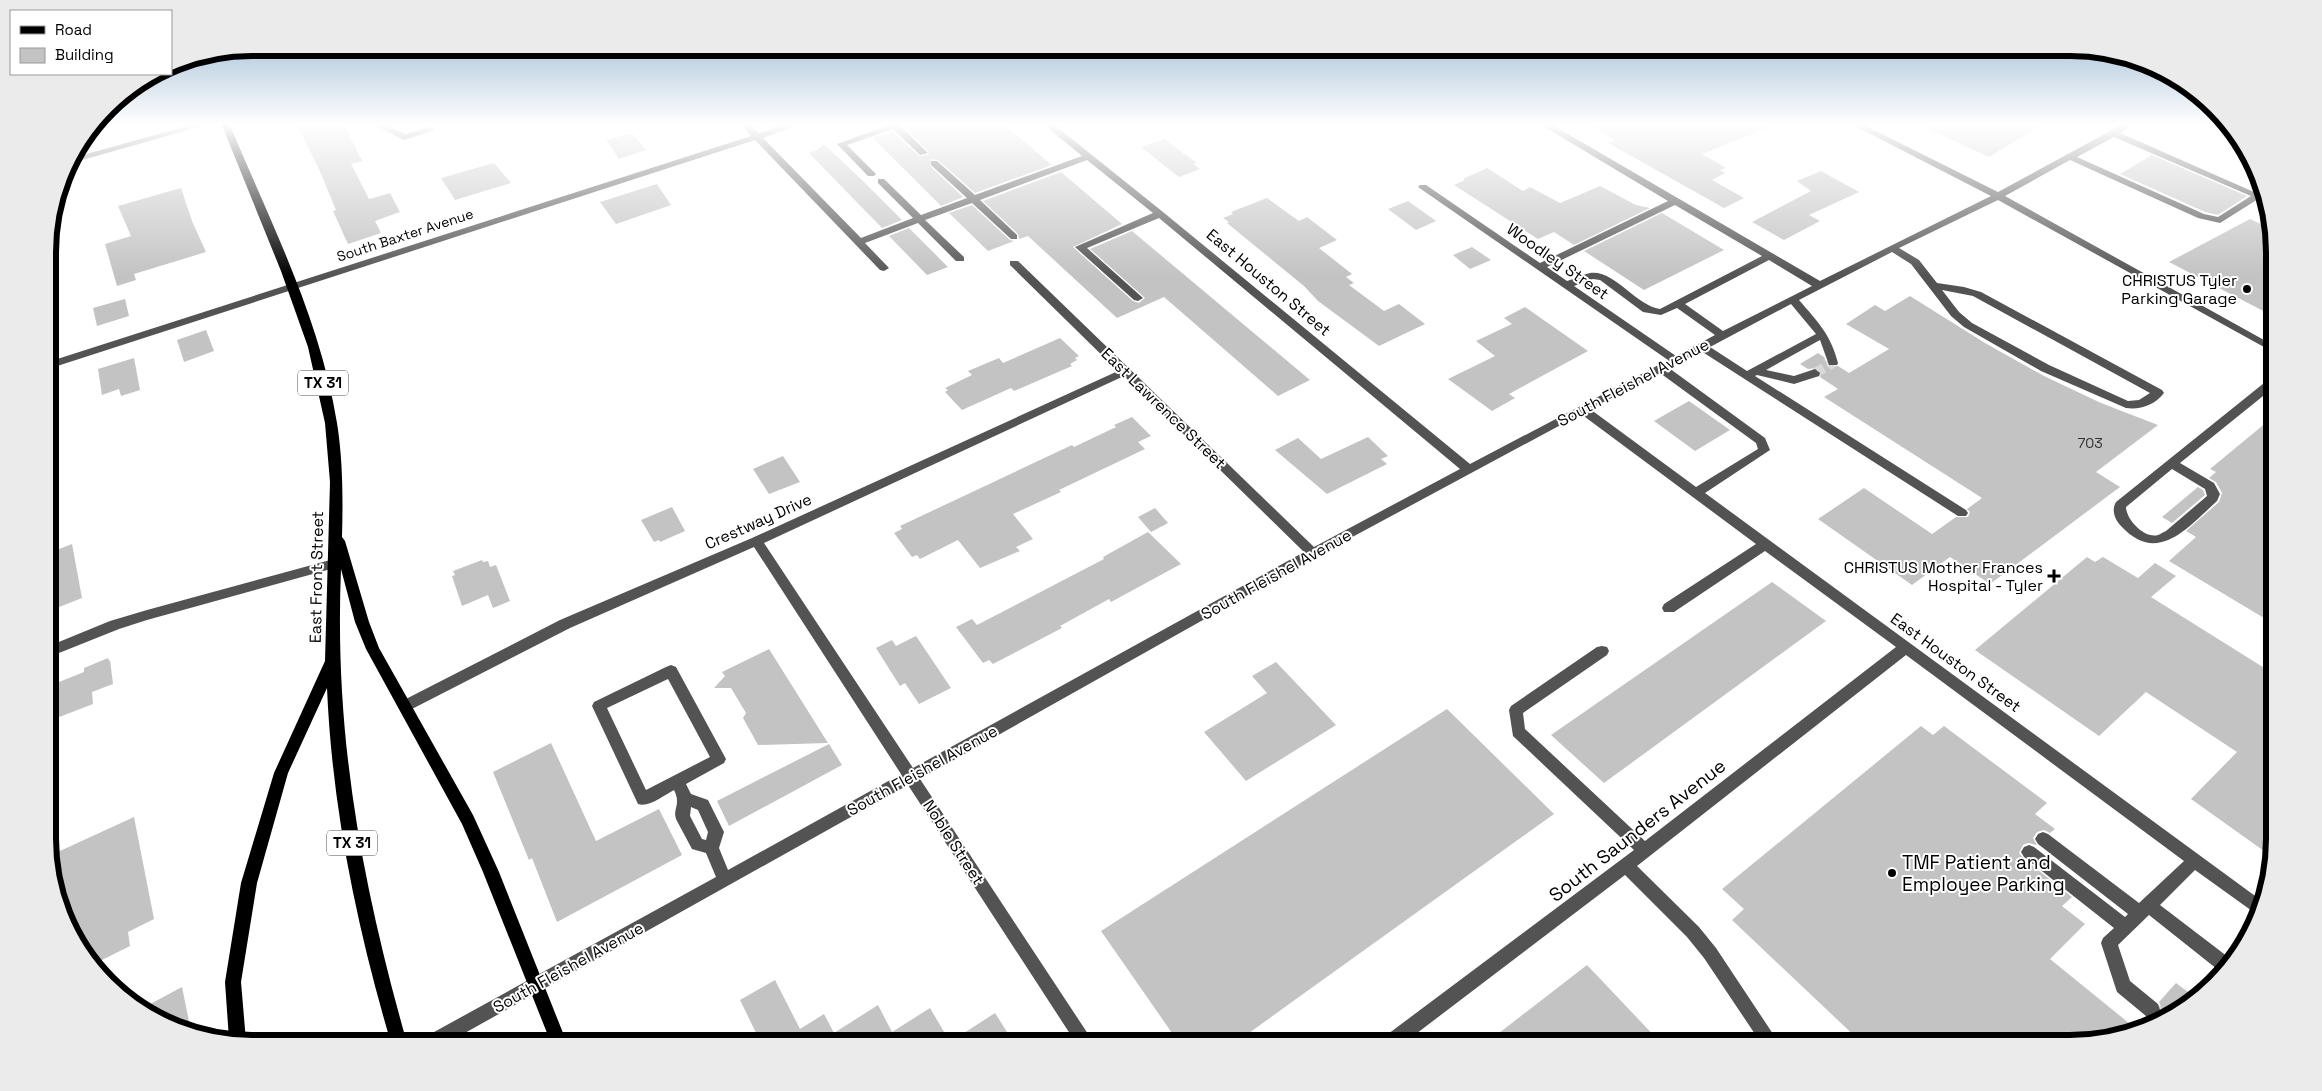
<svg xmlns="http://www.w3.org/2000/svg" width="2322" height="1091" viewBox="0 0 2322 1091" font-family="'Space Grotesk',sans-serif">
  <style>
    .building { fill: #c3c3c3 }
    .lines { fill: none; stroke-linecap: round; stroke-linejoin: round }
    .minor-tunnel-far1 { stroke: #d9d9d9; stroke-width: 10; stroke-dasharray: 10 5; stroke-linecap: butt }
    .minor-tunnel { stroke: #d9d9d9; stroke-width: 16; stroke-dasharray: 16 8; stroke-linecap: butt }
    .minor { fill: #535353; fill-rule: evenodd }
    .major { fill: #000; fill-rule: evenodd }
    .poi-dot { fill: #000; stroke: #fff; stroke-width: 2 }
    .labels { text-anchor: middle; stroke-width: 4; stroke-linejoin: round; paint-order: stroke }
    .far-street-label { font-size: 14px; fill: #000; stroke: #fff }
    .number-label { font-size: 14px; fill: #313131 }
    .shield { fill: #fff; stroke: #4c4c4c; stroke-width: 1 }
    .shield-label { font-size: 15px; font-weight: bold; fill: #000 }
    .street-label { font-size: 16px; fill: #000; stroke: #fff }
    .poi-label { font-size: 16px; fill: #000; stroke: #fff; text-anchor: end }
    .near-street-label { font-size: 19px; fill: #000; stroke: #fff }
    .near-poi-label { font-size: 19px; fill: #000; stroke: #fff; text-anchor: start }
    .rim { fill: none; stroke: #000; stroke-width: 6 }
  </style>
  <rect width="100%" height="100%" fill="#fff"/>
  <g class="building">
    <polygon points="296,123 344,123 362,161 351,164 369,199 390,193 400,212 375,221 381,233 348,244 333,211 336,210 319,169"/>
    <polygon points="918,123 1002,123 1052,165 975,193 938,160 931,159 930,166 963,197 941,206 873,138 893,132 919,156 928,155 929,152 905,128"/>
    <polygon points="1586,123 1777,123 1777,124 1702,154 1726,168 1720,170 1725,173 1712,180 1744,198 1724,208 1608,143 1615,140"/>
    <polygon points="1915,123 2045,123 1989,157"/>
    <polygon points="632,133 646,150 619,159 606,140"/>
    <polygon points="1164,139 1197,163 1193,164 1200,169 1179,177 1141,147"/>
    <polygon points="824,144 865,183 902,220 882,228 809,153 817,150"/>
    <polygon points="2152,155 2247,196 2218,215 2205,212 2120,174"/>
    <polygon points="494,163 511,183 455,200 441,178"/>
    <polygon points="1487,168 1523,191 1530,187 1560,203 1600,186 1636,205 1650,208 1574,245 1554,232 1538,239 1454,185 1465,180 1463,179"/>
    <polygon points="1821,171 1859,192 1809,215 1820,221 1784,240 1752,222 1811,191 1797,181"/>
    <polygon points="1061,172 1122,224 1073,247 1133,301 1139,303 1145,298 1090,249 1132,231 1310,380 1278,396 1164,297 1117,318 1028,236 1019,239 1018,234 983,201"/>
    <polygon points="657,184 671,205 616,224 600,202"/>
    <polygon points="181,188 192,221 206,252 134,274 136,280 117,286 105,244 131,236 118,206"/>
    <polygon points="1267,198 1299,221 1307,217 1337,240 1319,248 1352,274 1346,277 1354,283 1349,285 1384,311 1399,304 1425,324 1379,346 1318,301 1304,286 1227,223 1229,222 1223,218 1233,214 1231,212"/>
    <polygon points="1408,201 1436,221 1416,230 1388,209"/>
    <polygon points="972,205 1010,240 1014,241 988,251 949,213"/>
    <polygon points="1662,213 1724,250 1644,290 1584,251"/>
    <polygon points="2250,219 2273,230 2273,316 2169,262"/>
    <polygon points="909,228 948,267 927,275 889,236"/>
    <polygon points="1472,247 1491,260 1470,269 1453,255"/>
    <polygon points="1910,296 1985,343 2044,376 2101,403 2158,425 2096,472 2120,487 1990,584 1950,557 1912,585 1818,519 1864,488 1932,534 1956,517 1968,517 1970,512 1967,509 1982,498 1824,397 1838,389 1820,377 1822,372 1816,368 1808,369 1800,364 1818,353 1824,357 1828,367 1838,366 1849,373 1889,349 1846,324 1875,305 1885,311"/>
    <polygon points="125,299 129,316 97,326 93,308"/>
    <polygon points="1525,307 1588,351 1509,394 1515,398 1492,411 1448,379 1495,356 1476,341 1512,324 1504,318"/>
    <polygon points="206,330 214,351 184,362 177,340"/>
    <polygon points="1060,338 1079,356 1075,358 1077,360 1070,364 1072,366 1014,391 1011,388 962,410 945,392 948,390 945,388 972,375 968,371 999,358 1003,363"/>
    <polygon points="134,358 140,390 121,396 119,389 102,395 98,369"/>
    <polygon points="1689,401 1730,430 1695,451 1654,421"/>
    <polygon points="1132,417 1151,436 1138,442 1145,449 1059,490 1061,492 1013,514 1033,539 1016,547 1020,551 980,568 958,540 920,559 917,555 912,557 894,533 902,529 900,526 1072,445 1074,447 1116,427 1114,425"/>
    <polygon points="2273,417 2274,624 2169,561 2196,537 2186,531 2219,502 2222,493 2216,482 2209,478 2216,472 2210,469"/>
    <polygon points="1368,437 1388,456 1381,459 1387,464 1327,494 1275,450 1298,438 1321,459"/>
    <polygon points="783,456 800,482 769,494 753,469"/>
    <polygon points="2198,487 2203,490 2205,495 2172,523 2162,517"/>
    <polygon points="672,507 685,531 660,542 659,540 654,542 641,520"/>
    <polygon points="1155,508 1168,523 1151,532 1138,517"/>
    <polygon points="1148,532 1181,564 1111,602 1109,599 1060,626 1062,628 993,664 989,660 983,663 956,627 972,619 977,625 1104,559 1103,557"/>
    <polygon points="72,544 82,598 49,611 49,553"/>
    <polygon points="2087,557 2095,562 2103,557 2138,578 2155,563 2176,576 2151,597 2274,674 2274,839 2271,856 2191,799 2237,752 2146,692 2099,736 1975,650"/>
    <polygon points="482,560 483,562 488,561 490,567 496,565 510,601 493,608 488,595 462,606 452,576 455,575 453,571"/>
    <polygon points="1772,582 1826,621 1604,783 1551,735"/>
    <polygon points="916,636 951,688 919,704 905,683 900,686 876,648 892,640 896,646"/>
    <polygon points="769,649 828,743 758,745 743,718 746,713 731,688 714,688 725,676 722,672"/>
    <polygon points="108,658 109,661 110,660 113,684 92,692 93,704 49,721 49,686 84,672 84,668"/>
    <polygon points="1276,662 1336,725 1246,781 1204,732 1267,693 1252,676"/>
    <polygon points="1447,709 1554,814 1235,1043 1179,1043 1101,931"/>
    <polygon points="1921,726 1933,735 1944,726 2047,803 2035,814 2055,829 2050,833 2044,830 2037,832 2033,838 2037,845 2028,843 2023,845 2019,853 2023,858 2072,897 2062,906 2085,924 2050,959 2135,1028 2145,1017 2153,1020 2160,1017 2162,1009 2159,1002 2176,983 2196,998 2184,1009 2136,1033 2083,1043 1862,1043 1732,920 1744,909 1722,889"/>
    <polygon points="551,743 596,841 659,809 682,855 557,922 532,858 529,860 493,772"/>
    <polygon points="829,744 842,765 729,826 717,801"/>
    <polygon points="134,817 154,919 128,932 130,946 96,963 94,952 85,956 63,917 49,866 49,856"/>
    <polygon points="1587,965 1661,1043 1486,1043"/>
    <polygon points="775,980 800,1029 824,1014 834,1033 878,1005 892,1032 930,1008 950,1042 995,1013 1014,1043 761,1043 740,1000"/>
    <polygon points="182,987 191,1031 173,1028 141,1009"/>
  </g>
  <g class="lines">
    <polyline class="minor-tunnel-far1" points="1815,373 1833,363"/>
    <polyline class="minor-tunnel" points="2152,1010 2163,1019"/>
    <g class="minor">
      <polygon points="198,123 213,123 68,164 72,158"/>
      <polygon points="370,123 382,123 405,134 431,127 435,130 404,140"/>
      <path d="M740,123H749L759,133L789,123H803L763,138L861,238L913,218L878,183V179H884L921,215L967,198L931,165V161H937L975,195L1082,156L1042,123H1052L1163,212L1470,464L1668,360L1418,187L1420,185H1426L1540,263L1668,201L1538,123H1549L1820,281L1991,196L1849,123H1860L1998,192L2125,123H2136L2120,133L2263,196L2220,223L2198,218L2070,160L2005,196L2273,345V352L1998,200L1899,248L1919,260L1937,283L1964,287L1981,292L2162,390L2164,393C2155,405 2140,410 2126,408L2041,371L1964,327L1951,316L1911,264L1892,252L1799,300C1818,322 1831,335 1838,363L1837,365H1829L1820,340L1766,370L1794,376L1815,369L1820,373L1819,376L1794,384L1757,375L1755,376L1966,510L1968,513L1966,516H1958L1701,351L1669,368L1765,438L1770,450L1705,493L2262,901L2259,916L2195,870L2160,905L2232,960L2224,973H2222L2149,915L2118,945L2130,981L2158,1004L2160,1010L2158,1016L2152,1018L2146,1016L2117,992L2115,986L2101,943L2103,938L2114,928L2024,857L2021,852L2024,847L2029,845L2034,847L2125,917L2128,914L2038,844L2035,839L2038,834L2043,832L2048,834L2139,903L2184,861L1906,655L1637,866L1699,927L1716,948L1779,1043H1761L1704,958L1687,937L1625,875L1404,1043H1382L1384,1037L1634,850L1513,736L1509,710L1511,706L1597,647L1602,646L1607,647L1609,651L1607,655L1523,713L1525,729L1645,841L1896,647L1765,551L1674,612H1664L1662,608L1664,604L1756,544L1581,414L1317,556L920,779L1094,1043H1076L908,785L447,1043H423L425,1037L716,877L706,853L692,849L677,821C671,809 682,806 674,790C664,795 649,808 638,804L592,706L594,702L666,667L671,665L676,667L726,759L724,763L686,784L691,794L708,800L724,832L719,848L728,870L901,774L754,547L570,628L410,710L405,712L400,710L398,706L400,702L560,620L752,538L1118,371L1010,265V261H1018L1314,547L1460,469L1159,218L1087,248L1143,298L1138,301L1134,300L1075,247L1153,213L1087,160L980,200L1017,235V239H1011L972,203L925,220L964,257V261H956L918,223L865,243L889,268L884,271L880,270L755,140L48,369V362L751,136ZM2114,137L2251,196L2218,217L2204,214L2077,157ZM1675,205L1762,256L1660,309C1635,305 1614,269 1590,273C1582,275 1574,279 1567,281L1547,267ZM1769,260L1812,286L1723,331L1685,304ZM1593,279L1600,280L1643,312L1661,315L1677,308L1715,335L1676,356L1574,286ZM1942,290L1973,296L2150,393L2139,400L2128,401L2049,365L1972,323L1959,312ZM1791,304L1816,334L1747,371L1710,347ZM1660,373L1756,443L1758,449L1696,487L1590,409ZM1124,376L1304,552L913,768L764,543ZM668,679L710,757L646,790L607,708ZM691,807L698,810L708,832L706,840L702,839L690,816Z"/>
      <polygon points="888,123 897,123 928,153 920,155 893,129 847,145 876,174 874,176 868,176 837,144 889,125"/>
      <path d="M2273,378V388L2180,463L2214,483L2220,494L2217,501C2188,527 2158,566 2121,526C2115,520 2111,510 2116,502L2269,379ZM2172,469L2205,489L2207,496L2166,531C2165,531 2159,535 2158,535C2144,539 2126,519 2126,507Z"/>
      <polygon points="334,559 338,561 340,564 338,567 147,620 119,629 49,657 49,646 110,621 147,610"/>
    </g>
    <path class="major" d="M221,123H229C270,221 320,318 337,423C343,461 343,499 342,537L345,541L369,622L379,648L473,815L499,872L567,1043H551L483,872L462,824L366,649L355,622L341,569C334,736 362,884 407,1043H391C357,928 332,808 327,688L288,773L257,883L241,982L246,1041L229,1039L225,982L241,883L274,773L325,661L330,482L325,423L308,347L281,271Z"/>
  </g>
  <linearGradient id="sky" x2="0" y2="1"><stop stop-color="#8baccc"/><stop offset="0.45" stop-color="#fff"/><stop offset="1" stop-color="#fff" stop-opacity="0"/></linearGradient>
  <rect width="2322" height="276" fill="url(#sky)"/>
  <g class="poi-dot">
    <circle cx="2247" cy="289" r="5"/>
    <path d="M2051.5 568.5h5v5h5v5h-5v5h-5v-5h-5v-5h5z"/>
    <circle cx="1892" cy="873" r="5"/>
  </g>
  <g class="labels">
    <g class="far-street-label">
      <text transform="translate(405 235) rotate(-18)" y="5">South Baxter Avenue</text>
    </g>
    <g class="number-label">
      <text x="2090" y="448">703</text>
    </g>
    <g class="shield">
      <rect x="298" y="370.5" width="50" height="25" rx="4"/>
      <rect x="327" y="830.5" width="50" height="25" rx="4"/>
    </g>
    <g class="shield-label">
      <text x="323" y="388">TX 31</text>
      <text x="352" y="848">TX 31</text>
    </g>
    <g class="street-label">
      <text transform="translate(1558 261) rotate(35)" y="6">Woodley Street</text>
      <text transform="translate(1269 282) rotate(40)" y="6">East Houston Street</text>
      <text transform="translate(1633 382) rotate(-28)" y="6">South Fleishel Avenue</text>
      <text transform="translate(1164 408) rotate(44)" y="6">East Lawrence Street</text>
      <text transform="translate(758 521) rotate(-24)" y="6">Crestway Drive</text>
      <text transform="translate(1276 574) rotate(-29)" y="6">South Fleishel Avenue</text>
      <text transform="translate(316 577) rotate(-89)" y="6">East Front Street</text>
      <text transform="translate(1956 662) rotate(36)" y="6">East Houston Street</text>
      <text transform="translate(922 770) rotate(-29)" y="6">South Fleishel Avenue</text>
      <text transform="translate(954 842) rotate(57)" y="6">Noble Street</text>
      <text transform="translate(568 967) rotate(-29)" y="6">South Fleishel Avenue</text>
    </g>
    <g class="poi-label">
      <text x="2237" y="286">CHRISTUS Tyler<tspan x="2237" dy="18">Parking Garage</tspan></text>
      <text x="2043" y="573">CHRISTUS Mother Frances<tspan x="2043" dy="18">Hospital - Tyler</tspan></text>
    </g>
    <g class="near-street-label">
      <text transform="translate(1637 830) rotate(-38)" y="7">South Saunders Avenue</text>
    </g>
    <g class="near-poi-label">
      <text x="1902" y="869">TMF Patient and<tspan x="1902" dy="22">Employee Parking</tspan></text>
    </g>
  </g>
  <path d="M0 0H2322V1091H0ZM252 56H2070A196 196 0 0 1 2266 252V839A196 196 0 0 1 2070 1035H252A196 196 0 0 1 56 839V252A196 196 0 0 1 252 56Z" fill="#ebebeb" fill-rule="evenodd"/>
  <path class="rim" d="M252 56H2070A196 196 0 0 1 2266 252V839A196 196 0 0 1 2070 1035H252A196 196 0 0 1 56 839V252A196 196 0 0 1 252 56Z"/>
  <rect x="10" y="10" width="162" height="65" fill="#ffffff" stroke="#999999"/>
  <rect x="20" y="26" width="25" height="8" fill="#000000" stroke="#999999"/>
  <text x="55" y="35" font-size="15" fill="#000000">Road</text>
  <rect x="20" y="48" width="25" height="15" fill="#c3c3c3" stroke="#999999"/>
  <text x="55" y="60" font-size="15" fill="#000000">Building</text>
</svg>
